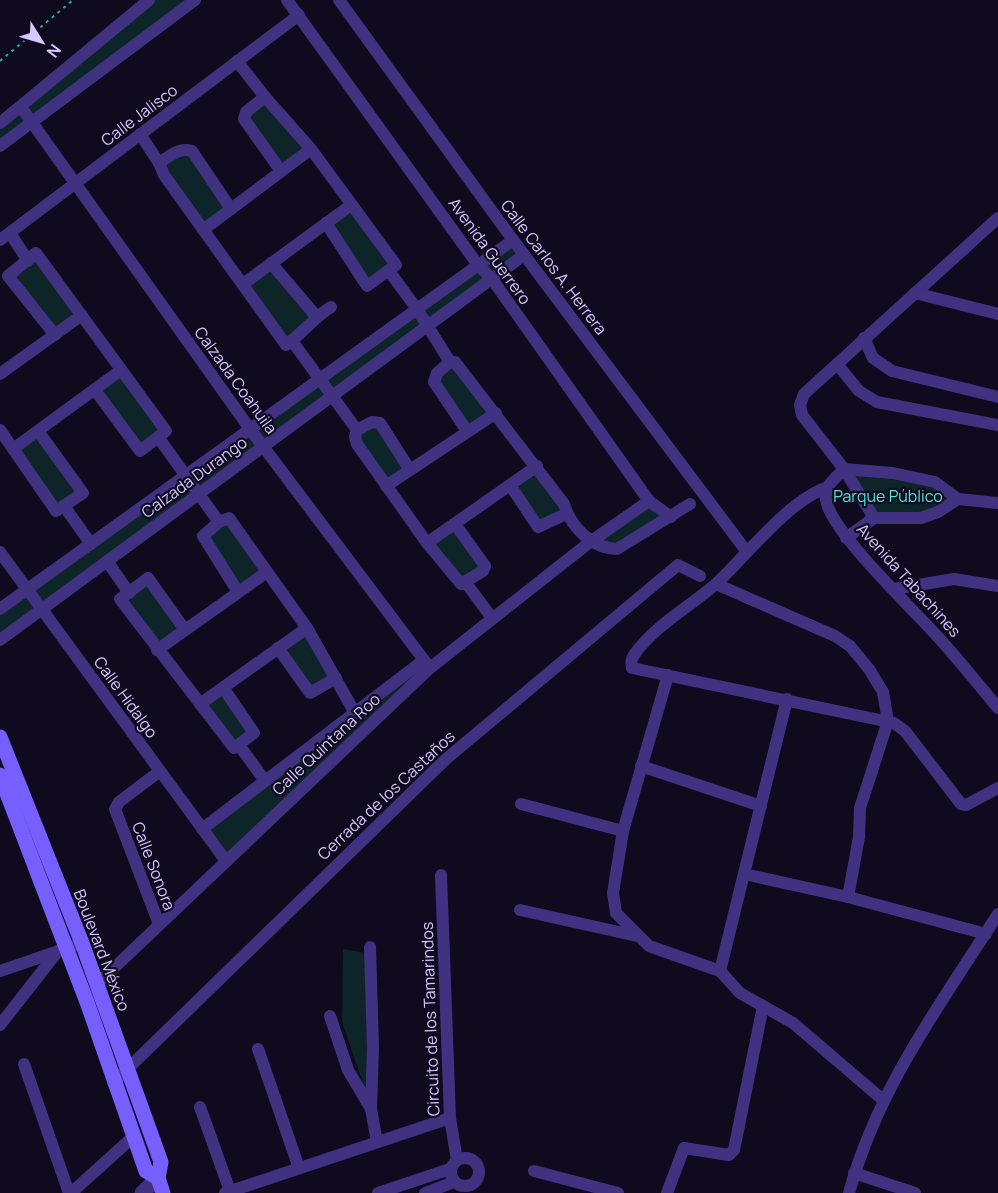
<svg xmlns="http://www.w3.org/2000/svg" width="998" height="1193" viewBox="0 0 998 1193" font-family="Manrope,sans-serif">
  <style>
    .green { fill: #0d2528 }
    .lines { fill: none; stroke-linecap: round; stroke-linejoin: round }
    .path { stroke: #26aab4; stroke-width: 2; stroke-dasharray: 3 4.5; stroke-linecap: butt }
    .minor { stroke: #403280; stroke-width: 12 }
    .tertiary { stroke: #403280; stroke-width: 15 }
    .secondary { stroke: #775eff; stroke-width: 15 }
    .labels { text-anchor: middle; stroke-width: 4.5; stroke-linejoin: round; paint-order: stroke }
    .street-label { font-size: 16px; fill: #d5c7ff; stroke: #100a1e }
    .park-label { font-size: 16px; fill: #4de5d3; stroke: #100a1e }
  </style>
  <rect width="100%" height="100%" fill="#100a1e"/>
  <g class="green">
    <polygon points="152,0 190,0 0,144 0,125"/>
    <polygon points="265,101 307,149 282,168 245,117"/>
    <polygon points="185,151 229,208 204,227 162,164"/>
    <polygon points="350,208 394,264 368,283 329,225"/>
    <polygon points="512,244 521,254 0,637 0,612"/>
    <polygon points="36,256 79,314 55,331 14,277"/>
    <polygon points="271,264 315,316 287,342 245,284"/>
    <polygon points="454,363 493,412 467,428 437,382"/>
    <polygon points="121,373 165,431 141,450 98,391"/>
    <polygon points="376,423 408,470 387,484 357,433"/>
    <polygon points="38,432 82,492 57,509 14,449"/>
    <polygon points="844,469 930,481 958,499 938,512 874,518"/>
    <polygon points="536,470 564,513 541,523 515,485"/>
    <polygon points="649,503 669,517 617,548 593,542"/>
    <polygon points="228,519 265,571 239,590 205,536"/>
    <polygon points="455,528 481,566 460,580 433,543"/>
    <polygon points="148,579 183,629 158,648 122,599"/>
    <polygon points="307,630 334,677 312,691 280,648"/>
    <polygon points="423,663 427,668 226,857 206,830"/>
    <polygon points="224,689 254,733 235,748 201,705"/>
    <polygon points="343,949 366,953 371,1063 367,1095 342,1022"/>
  </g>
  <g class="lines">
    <polyline class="path" points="0,61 73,0"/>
    <g class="minor">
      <polyline points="287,0 478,265 492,279 649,501 671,517"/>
      <polyline points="339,0 513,240 747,552"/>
      <polyline points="237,61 265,97 311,149 396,265 367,286 326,223"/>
      <polyline points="265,97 246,112 244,119 281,171"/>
      <polyline points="21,107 250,429 430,668"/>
      <polyline points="0,123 149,0"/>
      <path d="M140,134L159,163L164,175L286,345C303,333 314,317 331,307"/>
      <polyline points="0,146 195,0"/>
      <path d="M159,163C170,156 179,147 192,151L231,209"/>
      <polyline points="998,218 804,394 800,405 802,415 844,469 893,473 935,482 958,499 998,503"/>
      <polyline points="203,230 311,149"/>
      <polyline points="10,233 28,261"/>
      <polyline points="0,240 299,15"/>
      <polyline points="271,263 316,316"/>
      <path d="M389,271L417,309L450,362H455L564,504C571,527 591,548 617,549L690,504"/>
      <polyline points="243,284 351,205"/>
      <polyline points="915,293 998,314"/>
      <polyline points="55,335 8,276 36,253 166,431 140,451 95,390"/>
      <polyline points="864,338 873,358 892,371 998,397"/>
      <polyline points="292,341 357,430"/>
      <polyline points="450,362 437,373 434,382 467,431"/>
      <polyline points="837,364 859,391 877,402 998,425"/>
      <polyline points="0,374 82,315"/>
      <polyline points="0,430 56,511 83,493 38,431"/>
      <polyline points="158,437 219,522"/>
      <polyline points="13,449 121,370"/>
      <polyline points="410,470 380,423 372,422 357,430 355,437 357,444 427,543 461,584 483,571 485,566 455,524"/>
      <polyline points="510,485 538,527 566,514"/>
      <polyline points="386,486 496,413"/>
      <path d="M826,488C788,501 747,555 717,583C691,606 654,626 634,655C631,659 631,663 632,668L894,723L905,731L961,804L966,805L998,788"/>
      <polyline points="64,506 91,544"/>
      <path d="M874,518L844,469C836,478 824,485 826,499C828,529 915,611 938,637C959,660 978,684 998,708"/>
      <polyline points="846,538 874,518 921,518 938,512 958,499"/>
      <polyline points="427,543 537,466"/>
      <polyline points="0,552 226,861"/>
      <polyline points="107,561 129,593"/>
      <polyline points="466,583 492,618"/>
      <polyline points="716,584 835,636 850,646 869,669 883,692 888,721 860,808 859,837 848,897"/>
      <polyline points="894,589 954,579 998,586"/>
      <polyline points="238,592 203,536 219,522 229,518 307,628 355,713"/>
      <polyline points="0,609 513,240"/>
      <polyline points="185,630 148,578 120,599 234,748 254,733 224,689"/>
      <polyline points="0,640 524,255"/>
      <polyline points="278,648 310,693 336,678"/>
      <polyline points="157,650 267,572"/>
      <polyline points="668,675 623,831 613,893 616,913 649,946 720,971 740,993 793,1023 883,1100"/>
      <polyline points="200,704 307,628"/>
      <polyline points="239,745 265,781"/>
      <polyline points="641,766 761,806"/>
      <polyline points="521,804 623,831"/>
      <polyline points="202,829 424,660"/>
      <polyline points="744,874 848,897 986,934"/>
      <polyline points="441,875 450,1118 457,1160"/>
      <polyline points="520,910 637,936"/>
      <polyline points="159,924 115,809 119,802 160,771"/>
      <polyline points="370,947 373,1048 371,1109 377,1142"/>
      <polyline points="0,971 82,943"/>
      <polyline points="720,971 787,699"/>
      <polyline points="97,984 430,668 590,542 649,501"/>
      <polyline points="330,1016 348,1070 371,1109"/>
      <polyline points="0,1025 58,951"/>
      <polyline points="258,1049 299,1168"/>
      <polyline points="24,1064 69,1193"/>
      <polyline points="113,1083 446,759 678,565 700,576"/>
      <polyline points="200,1107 230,1191"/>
      <circle cx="465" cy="1172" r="14"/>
      <polyline points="534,1171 618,1193"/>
      <polyline points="854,1173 915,1193"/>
      <polyline points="71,1193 133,1137"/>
      <polyline points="225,1193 450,1118"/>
      <polyline points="378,1193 450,1169"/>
      <polyline points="425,1193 454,1182"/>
      <polyline points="667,1193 684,1148 729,1155 734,1150 763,1006"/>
      <path d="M849,1193C878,1087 940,1005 998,914"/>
    </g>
    <polyline class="tertiary" points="142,1193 158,1178"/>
    <g class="secondary">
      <polyline points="0,737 82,943 161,1162 158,1178 163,1193"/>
      <polyline points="0,775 87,1002 146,1171 158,1178"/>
    </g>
  </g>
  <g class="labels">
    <g class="street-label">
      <text transform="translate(139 115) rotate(-37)" y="6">Calle Jalisco</text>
      <text transform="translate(490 251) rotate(54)" y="6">Avenida Guerrero</text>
      <text transform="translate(554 267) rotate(53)" y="6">Calle Carlos A. Herrera</text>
      <text transform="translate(236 380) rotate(54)" y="6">Calzada Coahuila</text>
      <text transform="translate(194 477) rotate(-36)" y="6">Calzada Durango</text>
      <text transform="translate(909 580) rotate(48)" y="6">Avenida Tabachines</text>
      <text transform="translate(126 697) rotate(54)" y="6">Calle Hidalgo</text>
      <text transform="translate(326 744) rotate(-43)" y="6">Calle Quintana Roo</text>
      <text transform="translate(386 795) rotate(-43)" y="6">Cerrada de los Castaños</text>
      <text transform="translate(154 866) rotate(69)" y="6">Calle Sonora</text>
      <text transform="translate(102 950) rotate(69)" y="6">Boulevard México</text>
      <text transform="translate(430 1019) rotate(-92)" y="6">Circuito de los Tamarindos</text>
    </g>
    <g class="park-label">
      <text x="888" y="502">Parque Público</text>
    </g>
  </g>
  <g transform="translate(42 42) rotate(127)" stroke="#100a1e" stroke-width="4.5" paint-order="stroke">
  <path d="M0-4.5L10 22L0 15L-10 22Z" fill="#d5c7ff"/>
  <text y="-9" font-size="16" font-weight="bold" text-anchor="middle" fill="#d5c7ff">N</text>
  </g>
</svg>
